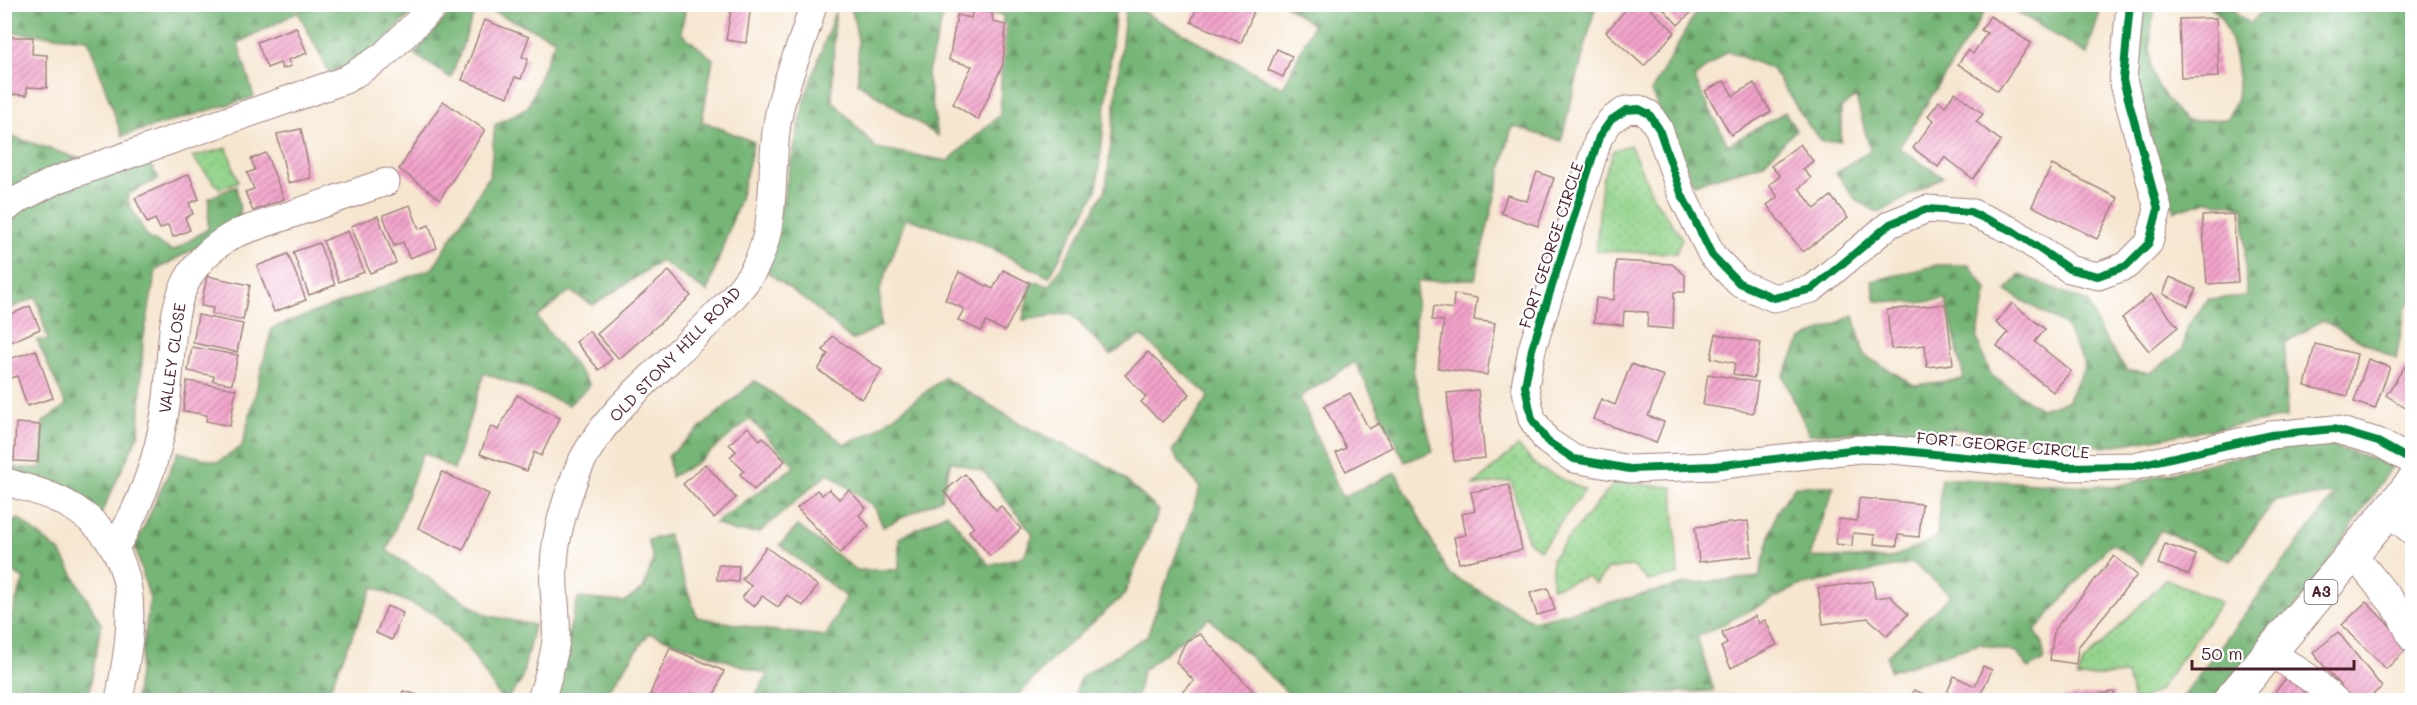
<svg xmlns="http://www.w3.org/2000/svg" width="2417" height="705" viewBox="0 0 2417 705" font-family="Mali,sans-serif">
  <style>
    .grass { fill: url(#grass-dots); stroke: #6e795a; stroke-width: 1.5 }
    .forest { fill: url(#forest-firs); stroke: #606a50; stroke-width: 1.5 }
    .building { fill: url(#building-hatch) }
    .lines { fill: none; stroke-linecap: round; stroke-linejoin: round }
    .minor-casing { stroke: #a0827e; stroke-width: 29 }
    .major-casing { stroke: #a0827e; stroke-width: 35 }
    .minor { stroke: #fff; stroke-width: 27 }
    .major { stroke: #fff; stroke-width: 33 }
    .cycleway-casing { stroke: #fff; stroke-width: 11 }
    .cycleway { stroke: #00873e; stroke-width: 8 }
    .labels { text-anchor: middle; stroke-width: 4.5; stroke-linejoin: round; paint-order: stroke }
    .shield { fill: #fff; stroke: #80626b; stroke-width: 1.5 }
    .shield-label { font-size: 15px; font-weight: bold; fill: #4a1f2b }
    .street-label { font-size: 16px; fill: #4a1f2b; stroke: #fff }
  </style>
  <defs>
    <pattern id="grass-dots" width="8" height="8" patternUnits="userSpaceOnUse" patternTransform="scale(1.5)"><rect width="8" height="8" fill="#92d38a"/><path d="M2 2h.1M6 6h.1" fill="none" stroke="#7fb577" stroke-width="1.8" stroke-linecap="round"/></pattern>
    <pattern id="forest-firs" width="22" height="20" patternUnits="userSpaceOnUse" patternTransform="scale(1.5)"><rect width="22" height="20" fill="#75b576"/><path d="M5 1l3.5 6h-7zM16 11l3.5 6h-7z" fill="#629361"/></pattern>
    <pattern id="building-hatch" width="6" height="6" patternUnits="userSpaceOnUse" patternTransform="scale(1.5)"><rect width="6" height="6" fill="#f2a3ca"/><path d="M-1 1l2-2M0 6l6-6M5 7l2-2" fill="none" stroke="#c684a4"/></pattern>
  </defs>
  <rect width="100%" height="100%" fill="#fff"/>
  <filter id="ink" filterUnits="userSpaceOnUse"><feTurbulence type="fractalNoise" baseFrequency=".0167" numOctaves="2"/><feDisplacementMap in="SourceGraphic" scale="12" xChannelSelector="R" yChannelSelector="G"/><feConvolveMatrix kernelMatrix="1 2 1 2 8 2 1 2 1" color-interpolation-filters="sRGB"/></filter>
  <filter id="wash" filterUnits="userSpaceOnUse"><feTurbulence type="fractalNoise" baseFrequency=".008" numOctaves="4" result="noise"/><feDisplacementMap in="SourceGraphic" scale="24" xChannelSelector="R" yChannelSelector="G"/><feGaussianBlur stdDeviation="1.35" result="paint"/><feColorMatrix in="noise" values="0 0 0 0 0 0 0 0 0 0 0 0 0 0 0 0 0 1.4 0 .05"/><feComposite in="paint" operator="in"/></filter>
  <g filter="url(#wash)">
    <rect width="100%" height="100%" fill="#f6e6d0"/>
    <g class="grass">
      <polygon points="1630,145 1654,198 1682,238 1676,253 1596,251 1602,179 1614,150"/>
      <polygon points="227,148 238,181 220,189 192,157"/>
      <polygon points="1518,446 1539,468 1585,490 1540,550 1527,540 1511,481 1473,486"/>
      <polygon points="1615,482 1673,487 1678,575 1648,581 1633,566 1607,569 1596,584 1587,577 1552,588 1552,558"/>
      <polygon points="2166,579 2221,602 2159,690 2143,700 2133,700 2127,674 2077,678 2083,663"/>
    </g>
    <g class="forest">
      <polygon points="4,5 419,5 365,61 329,72 298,12 238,43 254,97 122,136 88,39 5,32"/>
      <polygon points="457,5 686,5 681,33 713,59 702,121 754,142 740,199 707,292 661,261 593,305 570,291 537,317 590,385 569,405 484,373 454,470 423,452 387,551 486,615 534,625 521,682 506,700 502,700 467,646 433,613 373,587 325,700 135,700 150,599 135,547 178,452 218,462 242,446 272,328 433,268 490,175 495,125 528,107 555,39 477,5 451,78 414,54"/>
      <polygon points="851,5 1116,5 1097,190 1049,277 978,242 906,218 880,290 881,326 852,340 812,305 767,272 805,98 835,12 832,100 876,148 948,161 1000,115 1003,15 945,9 927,75 938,136 858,83 858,40"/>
      <polygon points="1126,5 1131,5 1283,88 1313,25 1285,5 1599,5 1595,8 1561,141 1512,126 1475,279 1417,282 1413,371 1433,451 1405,462 1355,362 1300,397 1342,497 1396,473 1449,574 1533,621 1686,584 1759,577 1776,513 1795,486 1834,486 1810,557 1889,559 1937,538 1941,478 2113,487 2309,439 2393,465 2307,594 2214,700 2180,700 2335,494 2275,500 2230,561 2160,530 2142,564 2111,543 2035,631 2043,643 2044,660 2029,669 2017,653 1980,644 1890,671 1887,656 1951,595 1913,563 1799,586 1697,637 1714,691 1454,700 1295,700 1209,618 1143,670 1136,700 1073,700 1081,677 1147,636 1200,488 1172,452 1209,396 1141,336 1110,355 1070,313 1023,320 1031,281 1050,286 1106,189"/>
      <polygon points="1700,5 1989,5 1899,148 1943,177 1879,213 1856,200 1836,173 1870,150 1856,97 1841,108 1841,141 1823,142 1809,126 1772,69 1727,51 1694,78 1728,145 1785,112 1796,130 1763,164 1693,184 1651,92"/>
      <polygon points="2005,5 2102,5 2087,54"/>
      <path d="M2142,5H2154C2148,59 2144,80 2186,121L2227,119C2230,113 2235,105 2237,97C2241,72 2231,18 2208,5H2228L2249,24L2269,5H2412V301L2406,307L2396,359L2322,320L2285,344L2287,417L2104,447L1963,429L1809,434L1783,376L1801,340L1854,315L1864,355L1914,385L1964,379L1946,299L1918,303L1876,301L1872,281L1937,265H1969L1987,289L1977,339L1991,375L2040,409L2067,401L2085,366L2065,325L2006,291L2020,275L2088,302L2101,333L2127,371L2150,373L2183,349L2188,325L2209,299L2246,296L2244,207L2207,201L2174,211L2159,171L2133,64Z"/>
      <polygon points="5,134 89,162 5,205"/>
      <polygon points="145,156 159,179 128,194 129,204 148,238 173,251 208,229 209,198 236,186 242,222 156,270 143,341 139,433 100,516 5,471 4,434 15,468 41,468 43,422 66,405 37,340 48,340 36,297 5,311 5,221 37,200"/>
      <polygon points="944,378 1023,425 1113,469 1159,511 1124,595 1056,655 1014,700 752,700 768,675 649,633 602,700 550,700 578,598 624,602 644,588 653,559 648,540 668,535 697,617 768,630 826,636 846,597 780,545 798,526 857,570 899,570 899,538 947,513 989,565 1024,556 1033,534 984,472 951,461 941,499 883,527 875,508 828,473 760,532 735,532 715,523 795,466 750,419 698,462 671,477 668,456 755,381 845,444 873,432"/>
      <polygon points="19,519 61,553 101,624 88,700 5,700 5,632 24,579 5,568 5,525"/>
    </g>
    <g id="blocks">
      <g class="building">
        <polygon points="707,4 751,4 746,43 726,40 731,9"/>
        <polygon points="1198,4 1253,4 1256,6 1241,43 1191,22"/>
        <polygon points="1631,4 1645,4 1675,32 1644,66 1606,32"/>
        <polygon points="1659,4 1689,4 1694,10 1678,25"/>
        <polygon points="973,9 992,13 993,22 1006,25 1003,64 978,120 953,104 972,66 949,60 957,15 971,18"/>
        <polygon points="1990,16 2031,43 1998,91 1958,64 1968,50 1973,54 1987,33 1981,30"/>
        <polygon points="2216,18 2219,77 2181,78 2179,19"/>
        <polygon points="484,20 529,37 522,57 528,59 521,79 515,77 508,97 462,80"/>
        <polygon points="296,27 307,53 288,60 291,66 282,69 280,63 267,68 257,42"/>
        <polygon points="4,37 33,37 32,54 47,55 47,88 27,87 27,95 4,94"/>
        <polygon points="1277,49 1292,56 1283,77 1268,70"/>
        <polygon points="1724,81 1733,96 1754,83 1771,112 1731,135 1705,91"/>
        <polygon points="1955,92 1983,114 1976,122 2001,141 1973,179 1945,157 1938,167 1913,148 1934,120 1928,116 1939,101 1945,106"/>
        <polygon points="443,101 485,130 440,199 399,169"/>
        <polygon points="301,129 311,178 288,183 277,134"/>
        <polygon points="1800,144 1813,161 1803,169 1811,178 1799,188 1815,209 1831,196 1848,218 1803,252 1767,205 1778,197 1769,185 1780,176 1771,166"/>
        <polygon points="266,153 284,199 253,211 245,192 254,189 247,173 255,170 251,159"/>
        <polygon points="2052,165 2118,198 2097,239 2032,206"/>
        <polygon points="1537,172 1554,178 1538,226 1501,213 1507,195 1527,201"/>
        <polygon points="189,174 199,199 189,203 193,214 185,218 190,230 173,237 168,225 160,229 155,219 147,223 135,198"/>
        <polygon points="410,205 419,229 429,225 437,248 409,258 403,242 394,246 383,215"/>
        <polygon points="2233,214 2238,282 2207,284 2202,216"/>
        <polygon points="378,216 396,263 370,273 351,226"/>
        <polygon points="348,231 364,272 339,282 323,241"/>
        <polygon points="319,243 335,285 309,295 293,252"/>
        <polygon points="288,254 306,300 274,312 257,266"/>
        <polygon points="1616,261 1672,264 1685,275 1685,292 1674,292 1673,329 1647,327 1648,312 1624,311 1623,325 1594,322 1596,298 1614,300"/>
        <polygon points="1003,270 1030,283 1005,331 986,322 981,331 958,320 964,309 945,300 959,272 993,289"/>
        <polygon points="669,271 691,296 619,359 597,334"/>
        <polygon points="207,276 250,285 243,320 212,314 213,308 201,306"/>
        <polygon points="2170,277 2196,289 2188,306 2163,294"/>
        <polygon points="1454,294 1477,298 1474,320 1495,323 1487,375 1438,368 1444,321 1432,320 1434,306 1453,309"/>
        <polygon points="2151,294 2178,327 2149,351 2122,318"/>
        <polygon points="2012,303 2045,329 2035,342 2071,371 2053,392 1997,346 2008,333 1996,323"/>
        <polygon points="1946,304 1953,364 1927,367 1925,345 1891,349 1887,310"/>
        <polygon points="30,306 40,329 4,345 4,317"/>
        <polygon points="198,315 243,324 237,352 193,343"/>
        <polygon points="589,331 612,359 599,370 576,342"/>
        <polygon points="1716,334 1761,343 1754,378 1733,374 1735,363 1711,358"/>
        <polygon points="832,336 882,370 862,399 818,370 828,354 823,350"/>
        <polygon points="2315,344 2357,354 2348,396 2305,386"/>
        <polygon points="192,347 238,355 232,384 213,381 214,376 188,371"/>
        <polygon points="36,350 53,398 27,406 17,376 4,380 4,361"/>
        <polygon points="1148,352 1190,394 1162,422 1141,402 1146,397 1125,375"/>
        <polygon points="2368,359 2390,367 2375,409 2354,402"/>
        <polygon points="1631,364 1664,376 1648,416 1664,422 1656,443 1593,419 1601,399 1615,405"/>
        <polygon points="2405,366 2412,371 2412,407 2410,411 2386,395"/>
        <polygon points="1708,374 1758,382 1753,413 1703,405"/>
        <polygon points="187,381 236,389 230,426 206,421 207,415 183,411"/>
        <polygon points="1478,390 1485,458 1454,461 1447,393"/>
        <polygon points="1350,393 1369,429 1379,423 1392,447 1346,471 1336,453 1346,448 1324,406"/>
        <polygon points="517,395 560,418 541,456 534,452 527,471 480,454 491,426 498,430"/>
        <polygon points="16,423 40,425 38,462 14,461"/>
        <polygon points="748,427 760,440 763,437 785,461 754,490 740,474 744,471 730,457 736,451 729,444"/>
        <polygon points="705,464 736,498 714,518 683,484"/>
        <polygon points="442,472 489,494 463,550 418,528"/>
        <polygon points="965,474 996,510 1001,506 1021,529 990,556 969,531 974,527 944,492"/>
        <polygon points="1509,485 1522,550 1459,563 1454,537 1466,535 1462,514 1475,511 1471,492"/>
        <polygon points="829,489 839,499 849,490 866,508 859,515 869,526 840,553 797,508 817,490 822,495"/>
        <polygon points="1859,498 1922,504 1919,537 1898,535 1897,546 1874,544 1875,535 1853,533 1852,546 1836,544 1839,519 1857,521"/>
        <polygon points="1748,521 1752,556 1699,562 1695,527"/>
        <polygon points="2165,544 2196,555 2189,575 2158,564"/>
        <polygon points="766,547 818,586 803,606 787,595 778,607 762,596 754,607 742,598 751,586 742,579"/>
        <polygon points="2114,556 2137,575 2078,647 2076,664 2050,660 2054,630"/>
        <polygon points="718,565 739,566 738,582 717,580"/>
        <polygon points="1873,581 1875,598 1890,596 1908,614 1887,636 1868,618 1823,624 1818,588"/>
        <polygon points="1548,588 1555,610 1537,615 1530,593"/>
        <polygon points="2366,602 2410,646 2386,669 2342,625"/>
        <polygon points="387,606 403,613 392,640 376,633"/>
        <polygon points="1755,616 1759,623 1765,620 1777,645 1731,668 1721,647 1727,644 1722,633"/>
        <polygon points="2338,632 2382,687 2366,700 2352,700 2313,653"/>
        <polygon points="1200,634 1254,692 1245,700 1173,700 1194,681 1176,662 1186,641"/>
        <polygon points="670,648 724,671 712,700 692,693 689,700 665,700 650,694"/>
        <polygon points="1983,666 1992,670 1978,700 1944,700 1954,676 1975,686"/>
        <polygon points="2288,676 2310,693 2304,700 2269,700"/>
        <polygon points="1914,690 1939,700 1910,700"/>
        <polygon points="403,691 437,700 400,700"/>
        <polygon points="2114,692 2115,700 2049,700 2049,699"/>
      </g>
    </g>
  </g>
  <g filter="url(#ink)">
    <use href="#blocks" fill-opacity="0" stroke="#a0827e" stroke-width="1.5"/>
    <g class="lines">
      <g class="minor-casing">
        <g id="minor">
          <polyline points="2130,4 2123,80 2158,209 2149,243 2126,266 2098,276 2069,269 2013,231 1970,212 1927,209 1890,224 1812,289 1774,298 1739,283 1712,255 1681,193 1659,129 1649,114 1639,109 1626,110 1611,120 1599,137 1532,349 1525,386 1532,419 1547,441 1574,459 1630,469 1714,466 1859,449 1893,450 2066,467 2135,466 2271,435 2334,429 2378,442 2412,461"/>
          <polyline points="4,210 17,200 56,180 345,80 383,56 436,4"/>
          <path d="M4,481C25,488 46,492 65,503C146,546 134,623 119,700"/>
          <polyline points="2388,512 2412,531"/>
          <path d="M116,546C140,506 156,464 164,418C178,343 157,275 237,233L386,182"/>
          <polyline points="2353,554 2398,610 2412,638"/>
          <polyline points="2270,652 2314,681 2335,700"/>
          <path d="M541,700C547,680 554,660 556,639C558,615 552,590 554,566C555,534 565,503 576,474C603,408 670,365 717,314C730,301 745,285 754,269C780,222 768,163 779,113C786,75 805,41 813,4"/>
        </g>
      </g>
      <g class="major-casing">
        <polyline id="major" points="2230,700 2412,483"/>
      </g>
      <use href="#minor" class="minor"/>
      <use href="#major" class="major"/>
      <g class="cycleway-casing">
        <polyline id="cycleway" points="2130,4 2123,80 2158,209 2149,243 2126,266 2098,276 2069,269 2013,231 1970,212 1927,209 1890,224 1812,289 1774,298 1739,283 1712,255 1681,193 1659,129 1649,114 1639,109 1626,110 1611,120 1599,137 1532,349 1525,386 1532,419 1547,441 1574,459 1630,469 1714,466 1859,449 1893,450 2066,467 2135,466 2271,435 2334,429 2378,442 2412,461"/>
      </g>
      <use href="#cycleway" class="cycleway"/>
    </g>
  </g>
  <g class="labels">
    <rect class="shield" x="2304.5" y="580" width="33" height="24" rx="4.5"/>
    <g class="shield-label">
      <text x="2321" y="597">A3</text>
    </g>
    <g class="street-label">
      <text transform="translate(1551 245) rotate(-72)" y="6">FORT GEORGE CIRCLE</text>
      <text transform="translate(675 354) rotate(-46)" y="6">OLD STONY HILL ROAD</text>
      <text transform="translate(172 358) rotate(-82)" y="6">VALLEY CLOSE</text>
      <text transform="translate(2003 445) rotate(5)" y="6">FORT GEORGE CIRCLE</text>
    </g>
  </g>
  <rect width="2417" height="705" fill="none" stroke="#fff" stroke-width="24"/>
  <path d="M2192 660v9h162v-9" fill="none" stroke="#4a1f2b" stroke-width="3"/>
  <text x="2201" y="660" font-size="18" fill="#4a1f2b" stroke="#ffffff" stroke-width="4.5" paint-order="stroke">50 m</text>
</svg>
